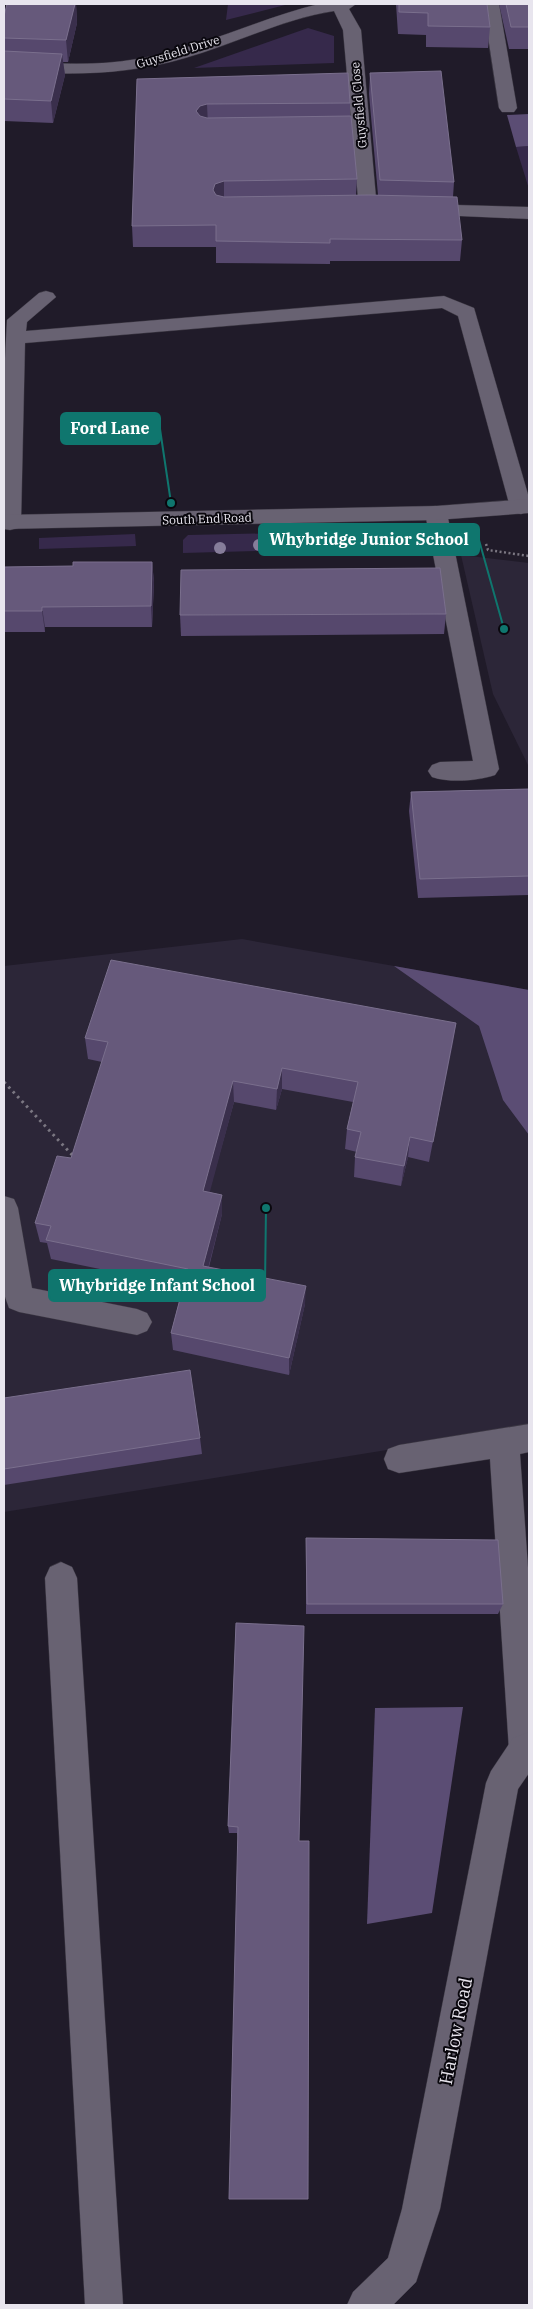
<svg xmlns="http://www.w3.org/2000/svg" width="533" height="2309" viewBox="0 0 533 2309" font-family="'IBM Plex Serif',serif">
  <style>
    .built { fill: #2c2638 }
    .green { fill: #36294b }
    .forest { fill: #5b4d74 }
    .lines { fill: none; stroke-linecap: round; stroke-linejoin: round }
    .lane-casing { stroke: #3b3742; stroke-width: 1 }
    .street-casing { stroke: #3b3742; stroke-width: 1 }
    .secondary-casing { stroke: #3b3742; stroke-width: 1 }
    .path-far1 { stroke: #7b7782; stroke-width: 2.5; stroke-dasharray: 2 2.5; stroke-linecap: butt }
    .path { stroke: #7b7782; stroke-width: 3; stroke-dasharray: 2.5 4; stroke-linecap: butt }
    .lane { fill: #686272; fill-rule: evenodd }
    .street { fill: #686272; fill-rule: evenodd }
    .secondary { fill: #686272; fill-rule: evenodd }
    .tree { fill: #867d9a }
    .wall { fill: #56486d }
    .shaded-wall { fill: #3a2f4c }
    .building { fill: #66597b; stroke: #7a6f8d }
    .labels { text-anchor: middle; stroke-width: 4; stroke-linejoin: round; paint-order: stroke }
    .far-street-label { font-size: 12px; fill: #e8e5ee; stroke: #09070d }
    .near-street-label { font-size: 18px; fill: #e8e5ee; stroke: #09070d }
    .leader { fill: none; stroke: #0f766e; stroke-width: 2 }
    .callout-dot { fill: #0f766e; stroke: #09070d; stroke-width: 2 }
    .callout { fill: #0f766e; stroke: #0f766e; stroke-width: 2 }
    .callout-label { font-size: 16px; text-anchor: middle; font-weight: bold; fill: #fff }
  </style>
  <rect width="100%" height="100%" fill="#201b29"/>
  <g class="built">
    <polygon points="461,555 529,563 529,767 493,694"/>
    <polygon points="242,939 529,990 529,1427 4,1512 4,966"/>
  </g>
  <g class="green">
    <polygon points="228,4 289,4 226,20"/>
    <polygon points="308,28 334,36 334,63 194,68"/>
    <polygon points="529,146 529,189 516,147"/>
    <polygon points="286,533 289,550 183,553 183,540 188,535"/>
    <polygon points="135,534 136,546 39,549 39,538"/>
  </g>
  <g class="forest">
    <polygon points="529,114 529,146 516,147 507,115"/>
    <polygon points="394,966 529,990 529,1135 503,1100 479,1026"/>
    <polygon points="463,1707 432,1913 367,1924 375,1708"/>
  </g>
  <g class="lines">
    <g class="lane-casing">
      <g id="lane">
        <polygon points="483,4 499,4 517,108 514,112 502,112 499,108"/>
        <polygon points="46,291 53,293 56,297 27,322 26,331 444,296 474,308 529,498 529,511 521,514 513,512 510,507 458,316 442,308 25,343 21,523 18,528 10,530 4,529 4,377 7,320 39,293"/>
        <polygon points="4,1196 14,1199 18,1208 32,1288 137,1309 147,1313 152,1322 147,1331 137,1335 19,1312 9,1308 4,1294"/>
        <polygon points="529,1424 529,1452 520,1454 529,1582 529,1765 525,1766 513,1762 509,1750 490,1459 399,1473 388,1469 384,1459 388,1449 399,1445"/>
        <polygon points="61,1562 72,1567 77,1578 123,2305 85,2305 45,1578 50,1567"/>
      </g>
    </g>
    <g class="street-casing">
      <g id="street">
        <path d="M319,4H356L349,9L361,30L377,209L375,213L368,215L361,213L359,209L343,30L334,11C282,19 235,44 185,58C125,76 66,75 4,71V61C48,63 93,67 137,59C200,49 257,19 319,4Z"/>
        <polygon points="421,204 529,207 529,219 414,214 412,210 414,206"/>
        <path d="M436,506L444,508L447,513L499,769L495,775C478,781 449,783 432,777L428,771L432,765L440,762L473,761L425,513L428,508Z"/>
        <polygon points="529,1732 529,1773 518,1789 440,2209 416,2282 393,2305 347,2305 353,2292 388,2258 402,2209 486,1783 491,1771 513,1738"/>
      </g>
    </g>
    <g class="secondary-casing">
      <polygon id="secondary" points="529,499 529,513 436,520 4,529 4,515 436,506"/>
    </g>
    <polyline class="path-far1" points="486,544 488,550 529,556"/>
    <polyline class="path" points="4,1082 75,1158"/>
    <use href="#lane" class="lane"/>
    <use href="#street" class="street"/>
    <use href="#secondary" class="secondary"/>
  </g>
  <g class="tree">
    <circle cx="259" cy="545" r="6"/>
    <circle cx="220" cy="548" r="6"/>
  </g>
  <g class="wall">
    <polygon points="7,4 76,4 77,23 68,62 63,62 65,75 53,123 4,121 4,16"/>
    <polygon points="396,4 487,4 490,27 488,48 426,47 426,35 398,34"/>
    <polygon points="499,4 529,4 529,49 509,49"/>
    <polygon points="370,73 454,182 453,197 462,240 460,261 330,261 330,264 216,263 216,247 133,247 132,226 137,79 350,103 350,116 357,179 356,195 378,195 369,94"/>
    <polygon points="152,562 154,582 152,627 45,627 45,632 4,632 4,567 73,566"/>
    <polygon points="446,614 444,634 181,636 180,615"/>
    <polygon points="529,789 529,895 418,898 409,811 411,792"/>
    <polygon points="456,1023 429,1162 408,1157 401,1186 354,1177 355,1157 357,1152 345,1149 347,1129 353,1102 282,1089 276,1110 234,1102 209,1192 222,1195 222,1214 209,1267 305,1304 289,1375 173,1350 171,1333 183,1286 51,1259 47,1243 40,1242 35,1223 71,1158 102,1062 88,1059 85,1038"/>
    <polygon points="4,1398 200,1438 202,1454 4,1485"/>
    <polygon points="306,1538 503,1604 498,1614 306,1614"/>
    <polygon points="236,1623 299,1841 308,2199 237,1833 229,1833 228,1826"/>
  </g>
  <g class="shaded-wall">
    <polygon points="75,4 76,4 77,23 68,62 66,40"/>
    <polygon points="62,54 65,75 53,123 51,101"/>
    <polygon points="207,104 208,126 200,128 196,111 200,106"/>
    <polygon points="224,181 224,203 215,206 213,190 215,184"/>
    <polygon points="152,562 154,582 152,627 151,606"/>
    <polygon points="42,607 45,627 45,632 42,611"/>
    <polygon points="456,1023 453,1044 429,1162 433,1142"/>
    <polygon points="282,1068 282,1089 276,1110 277,1089"/>
    <polygon points="233,1081 234,1102 205,1210 203,1191"/>
    <polygon points="410,1137 408,1157 401,1186 404,1166"/>
    <polygon points="222,1195 222,1214 204,1284 203,1266"/>
    <polygon points="306,1286 305,1304 289,1375 289,1358"/>
  </g>
  <g class="building">
    <polygon points="7,4 75,4 66,40 4,38 4,16"/>
    <polygon points="399,4 487,4 490,27 428,26 428,13 399,12"/>
    <polygon points="506,4 529,4 529,27 511,27"/>
    <polygon points="4,51 62,54 51,101 4,99"/>
    <polygon points="441,71 454,182 380,180 370,73"/>
    <polygon points="348,73 350,103 207,104 200,106 196,111 200,116 207,118 351,116 357,179 224,181 215,184 213,190 216,195 224,197 369,195 457,197 462,240 330,239 330,243 216,241 216,225 132,226 137,79"/>
    <polygon points="73,562 152,562 151,606 42,607 42,611 4,611 4,567 73,566"/>
    <polygon points="440,568 446,614 180,615 181,570"/>
    <polygon points="529,789 529,876 420,879 411,792"/>
    <polygon points="111,960 456,1023 433,1142 410,1137 404,1166 355,1157 361,1132 347,1129 358,1082 282,1068 277,1089 233,1081 203,1191 222,1195 203,1266 306,1286 289,1358 171,1333 188,1269 46,1240 51,1226 35,1223 57,1156 71,1158 108,1042 85,1038"/>
    <polygon points="190,1370 200,1438 4,1469 4,1398"/>
    <polygon points="306,1538 498,1540 503,1604 307,1604"/>
    <polygon points="236,1623 304,1626 299,1841 309,1841 308,2199 229,2199 238,1827 228,1826"/>
  </g>
  <g class="labels">
    <g class="far-street-label">
      <text transform="translate(178 52) rotate(-17)" y="4">Guysfield Drive</text>
      <text transform="translate(359 105) rotate(-95)" y="4">Guysfield Close</text>
      <text transform="translate(207 519) rotate(-2)" y="4">South End Road</text>
    </g>
    <g class="near-street-label">
      <text transform="translate(456 2031) rotate(-79)" y="6">Harlow Road</text>
    </g>
  </g>
  <path class="leader" d="M171 503L160 429M504 629L479 540M266 1208L265 1285"/>
  <g class="callout-dot">
    <circle cx="171" cy="503" r="5"/>
    <circle cx="504" cy="629" r="5"/>
    <circle cx="266" cy="1208" r="5"/>
  </g>
  <g class="callout">
    <rect x="61" y="413" width="99" height="31" rx="5"/>
    <rect x="259" y="524" width="220" height="31" rx="5"/>
    <rect x="49" y="1270" width="216" height="31" rx="5"/>
  </g>
  <g class="callout-label">
    <text x="110" y="434">Ford Lane</text>
    <text x="369" y="545">Whybridge Junior School</text>
    <text x="157" y="1291">Whybridge Infant School</text>
  </g>
  <rect width="533" height="2309" fill="none" stroke="#e8e5ee" stroke-width="10"/>
</svg>
